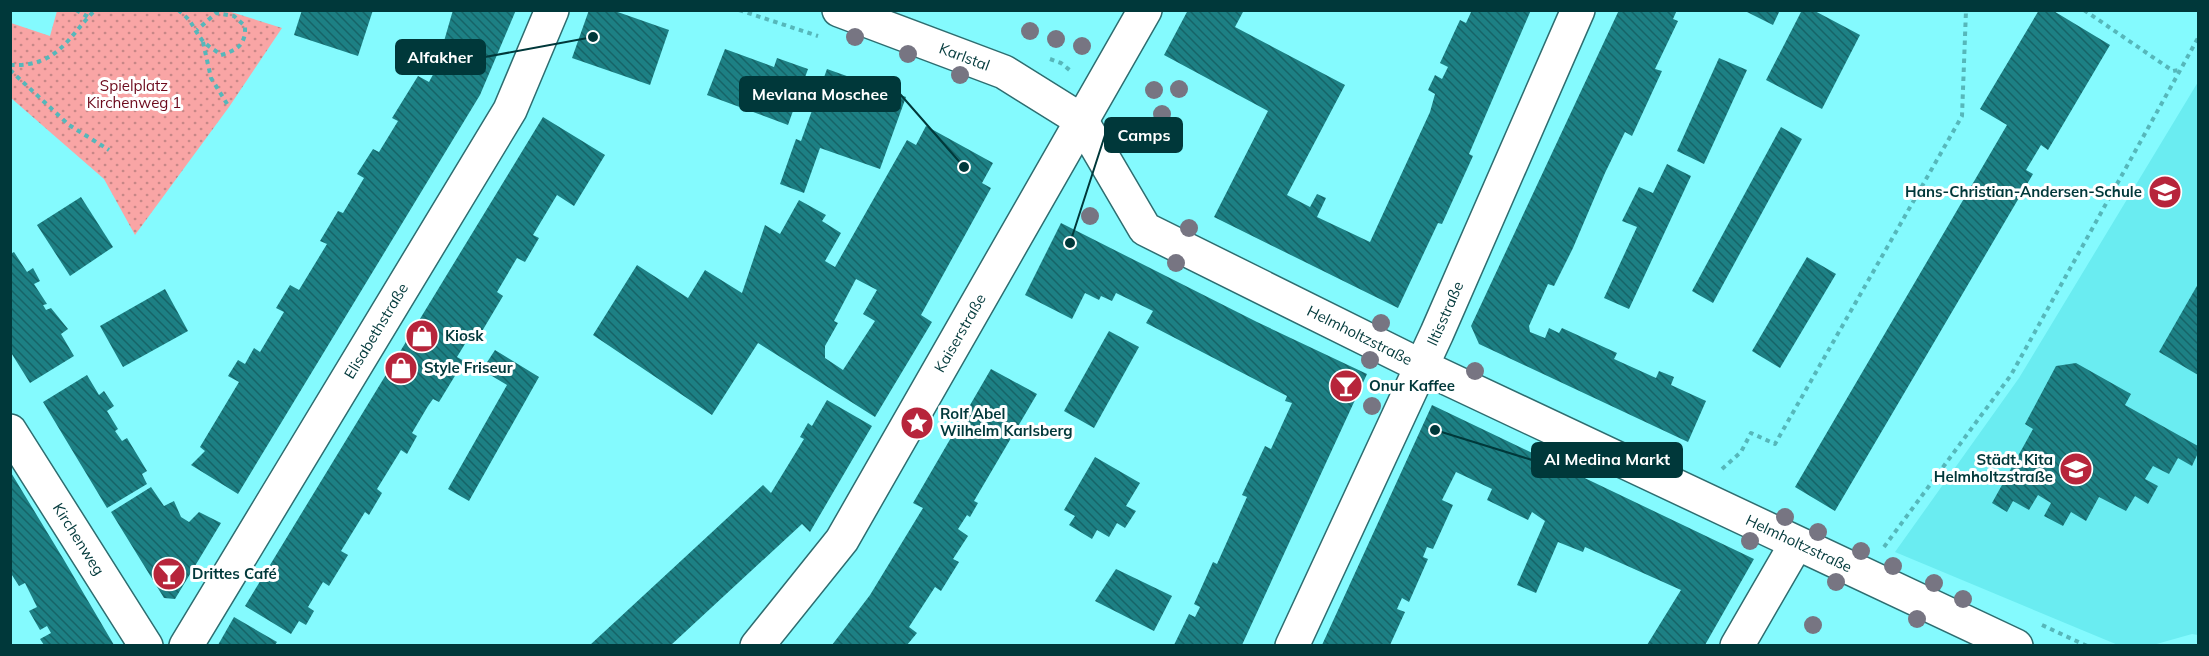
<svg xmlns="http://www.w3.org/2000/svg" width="2209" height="656" viewBox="0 0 2209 656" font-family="Mulish,sans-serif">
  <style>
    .built { fill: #6aecf1 }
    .park { fill: url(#park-dots) }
    .building { fill: url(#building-back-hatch); fill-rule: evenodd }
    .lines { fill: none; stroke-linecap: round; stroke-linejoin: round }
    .minor-casing { stroke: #2e6d70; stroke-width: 36 }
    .tertiary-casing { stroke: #2e6d70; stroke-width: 36 }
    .path { stroke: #56b7ba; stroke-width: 4; stroke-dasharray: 4.5 4.5; stroke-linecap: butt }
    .minor { stroke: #fff; stroke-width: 33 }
    .tertiary { stroke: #fff; stroke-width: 33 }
    .tree { fill: #777582 }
    .labels { text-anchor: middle; stroke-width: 6; stroke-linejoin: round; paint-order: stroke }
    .street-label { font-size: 15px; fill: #00383a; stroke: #fff }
    .park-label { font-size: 15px; fill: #6c091c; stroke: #fff }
    .poi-label { font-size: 15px; font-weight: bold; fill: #00383a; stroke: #fff; text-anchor: start }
    .leader { fill: none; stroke: #00383a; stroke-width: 2 }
    .callout-dot { fill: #00383a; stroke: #fff; stroke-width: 2 }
    .callout { fill: #00383a; stroke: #00383a; stroke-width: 2 }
    .callout-label { font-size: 16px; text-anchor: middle; font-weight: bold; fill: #fff }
  </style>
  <defs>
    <pattern id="park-dots" width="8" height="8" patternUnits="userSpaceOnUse" patternTransform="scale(1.5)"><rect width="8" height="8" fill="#f9a5a5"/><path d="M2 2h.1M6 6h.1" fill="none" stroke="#c78787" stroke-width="1.8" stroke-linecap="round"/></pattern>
    <pattern id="building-back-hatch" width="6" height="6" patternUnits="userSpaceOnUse" patternTransform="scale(1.5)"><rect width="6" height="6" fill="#1d8084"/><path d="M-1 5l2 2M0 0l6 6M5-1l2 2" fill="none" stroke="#166467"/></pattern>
  </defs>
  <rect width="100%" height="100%" fill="#84fafe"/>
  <polygon class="built" points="2198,82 2198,635 2192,634 2153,645 2118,645 1895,552 2019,378"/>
  <polygon class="park" points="228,11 282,28 229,107 135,235 104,179 11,98 11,23 50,36 57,11"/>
  <g class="building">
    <polygon points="302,10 373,10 358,56 294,35"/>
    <polygon points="453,10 516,10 480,95 238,494 191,465 205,451 200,447 239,382 228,376 238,360 245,364 254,348 260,352 284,312 276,308 290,285 299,290 327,244 320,241 338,211 343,213 364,178 357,174 373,149 379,152 398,121 392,118 418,76 429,82 436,69"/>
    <polygon points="589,10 612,10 669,30 650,85 572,58"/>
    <polygon points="1188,10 1244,10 1235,27 1345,85 1287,195 1310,207 1317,194 1326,198 1317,217 1370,242 1430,112 1435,94 1428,90 1435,75 1442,79 1448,67 1440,63 1460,20 1466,23 1472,10 1531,10 1469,154 1473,156 1442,224 1438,223 1398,308 1214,217 1268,111 1164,55"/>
    <polygon points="1619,10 1677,10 1673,19 1678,21 1655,69 1662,71 1632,136 1625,132 1605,173 1573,248 1554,286 1548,284 1529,326 1530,332 1545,338 1549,328 1559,333 1562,328 1617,353 1614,359 1656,378 1659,371 1674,377 1671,385 1706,401 1688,442 1479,344 1471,326"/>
    <polygon points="1743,10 1780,10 1773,25"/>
    <polygon points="1802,10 1813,10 1860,35 1822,109 1766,80"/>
    <polygon points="2039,10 2052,10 2110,45 2048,150 2041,145 2026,170 2033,174 1835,511 1795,487 2007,125 1980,109"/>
    <polygon points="725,49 774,67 777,58 808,69 788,125 707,95"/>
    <polygon points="1719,58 1747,70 1704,164 1677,151"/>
    <polygon points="827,69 906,97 880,169 820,148 804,193 780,184 796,139 801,141"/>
    <polygon points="543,117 605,155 574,206 557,195 533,235 539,238 525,262 517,258 497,292 503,296 478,338 471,334 457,357 464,361 439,402 433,399 428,406 412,433 417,436 407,454 401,450 377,489 382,493 369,515 365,512 341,551 348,555 329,586 323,582 308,607 314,611 306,625 299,621 291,634 245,606"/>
    <path d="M926,126L993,163L982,183L991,188L921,315L932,322L875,417L758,343L712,415L593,335L637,265L688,298L705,270L742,293L765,225L780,234L799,200L826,215L822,221L841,233L825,261L835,267L907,140L916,145ZM856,279L877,290L863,314L875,321L843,370L825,358V346L838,323L834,321Z"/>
    <polygon points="1781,127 1802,139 1713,303 1692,291"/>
    <polygon points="1667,164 1691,176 1629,309 1604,298 1637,227 1622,221 1639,187 1653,193"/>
    <polygon points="81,197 113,247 70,276 37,225"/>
    <polygon points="1061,223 1257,322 1367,374 1242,645 1174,645 1189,614 1195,617 1200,607 1194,604 1213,562 1217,564 1247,497 1242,495 1265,446 1271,449 1292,403 1285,401 1287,396 1146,323 1153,311 1116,293 1112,301 1101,296 1099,300 1085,293 1072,319 1025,295"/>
    <polygon points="14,252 27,272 33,268 40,281 34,284 47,304 43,305 46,310 51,308 68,329 61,334 74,356 30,383 10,351 10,254"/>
    <polygon points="1807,257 1836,274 1780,368 1752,351"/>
    <polygon points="2198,284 2198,375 2159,352"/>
    <polygon points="165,289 188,331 123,367 100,326"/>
    <polygon points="1109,331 1139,347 1094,428 1064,411"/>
    <polygon points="495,350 539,377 469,501 448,489 507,385 482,370"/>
    <polygon points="2076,363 2131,394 2125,405 2198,446 2198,453 2192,466 2178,458 2169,474 2153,466 2145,479 2158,486 2148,504 2135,496 2126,511 2099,497 2086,521 2071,512 2063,526 2044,516 2051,503 2038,495 2029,510 2013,501 2007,512 1992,503 2033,429 2025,424 2056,366"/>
    <polygon points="991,369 1037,394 974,501 978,503 970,517 967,515 958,529 968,536 953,559 959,562 941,591 935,587 909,627 917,633 907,645 832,645 870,595 923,508 913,503"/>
    <polygon points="87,375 99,395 104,391 114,406 107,411 118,429 115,431 122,441 127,438 147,471 142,474 147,484 107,508 43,402"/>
    <polygon points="827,400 872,426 810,532 802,524 671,645 590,645 763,485 771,493 804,439 800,437 808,423 812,426"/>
    <polygon points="1432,405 1754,559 1705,645 1647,645 1681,590 1585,547 1583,552 1558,542 1536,593 1517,585 1545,521 1532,512 1528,520 1487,500 1492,489 1456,472 1442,500 1453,505 1433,549 1427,547 1423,557 1428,559 1409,602 1402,598 1397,609 1405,612 1390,645 1322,645"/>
    <polygon points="1095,457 1140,483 1126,506 1136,511 1125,528 1117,523 1109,537 1097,530 1092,539 1069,525 1075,516 1064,510"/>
    <polygon points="10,471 64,560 114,645 44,645 40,639 51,633 47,626 40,630 29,611 37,607 25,583 19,586 10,572"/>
    <polygon points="151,487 164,506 174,501 181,517 189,522 199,512 221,523 175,599 164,598 111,512"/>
    <polygon points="1116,569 1172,596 1154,631 1095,601"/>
    <polygon points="234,617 277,642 275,645 218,645"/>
  </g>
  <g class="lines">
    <g class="minor-casing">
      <g id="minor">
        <path id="s1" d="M10,431L146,646"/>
        <path id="s2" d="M186,646L510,110L552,10"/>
        <path id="s3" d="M757,646L842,540L1145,10"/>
        <path id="s4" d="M1292,646L1437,333L1578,10"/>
        <polyline points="1737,646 1796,544"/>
      </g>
    </g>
    <g class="tertiary-casing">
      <g id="tertiary">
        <path id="s5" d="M839,10L1004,72L1081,120L1145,229L1421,366L2016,646"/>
      </g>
    </g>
    <g class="path">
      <polyline points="76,10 88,17"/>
      <path d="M178,10C193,21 192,27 202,40C207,46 215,50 221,55C238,50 246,44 245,26L234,16L216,13L197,30"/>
      <polyline points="739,10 818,36"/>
      <polyline points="2084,10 2173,71 2178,70"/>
      <polyline points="203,42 211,78 229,107"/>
      <polyline points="1050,59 1061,63 1072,72"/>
      <path d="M10,65C57,67 66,40 95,10"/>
      <polyline points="10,70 69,125 109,150"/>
      <polyline points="1722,469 1741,452 1751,433 1775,444 1962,116 1966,10"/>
      <polyline points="1884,547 2011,375 2198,38"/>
      <polyline points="2042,625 2087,646"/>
    </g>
    <use href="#minor" class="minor"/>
    <use href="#tertiary" class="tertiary"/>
  </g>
  <g class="tree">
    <circle cx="1030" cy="31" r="9"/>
    <circle cx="855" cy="37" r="9"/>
    <circle cx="1056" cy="39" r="9"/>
    <circle cx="1082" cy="46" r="9"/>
    <circle cx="908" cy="54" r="9"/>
    <circle cx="960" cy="75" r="9"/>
    <circle cx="1179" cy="89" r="9"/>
    <circle cx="1154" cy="90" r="9"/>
    <circle cx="1162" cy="114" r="9"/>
    <circle cx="1090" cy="216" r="9"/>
    <circle cx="1189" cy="228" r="9"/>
    <circle cx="1176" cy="263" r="9"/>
    <circle cx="1381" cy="323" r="9"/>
    <circle cx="1370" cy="360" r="9"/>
    <circle cx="1475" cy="371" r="9"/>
    <circle cx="1372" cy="406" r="9"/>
    <circle cx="1785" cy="517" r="9"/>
    <circle cx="1818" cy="532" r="9"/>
    <circle cx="1750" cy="541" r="9"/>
    <circle cx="1861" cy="551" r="9"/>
    <circle cx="1893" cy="566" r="9"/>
    <circle cx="1836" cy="582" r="9"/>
    <circle cx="1934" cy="583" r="9"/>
    <circle cx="1963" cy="599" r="9"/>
    <circle cx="1917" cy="619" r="9"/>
    <circle cx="1813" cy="625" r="9"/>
  </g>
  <defs>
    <g id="school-disc" transform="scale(1.725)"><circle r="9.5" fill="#b7253b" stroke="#fff"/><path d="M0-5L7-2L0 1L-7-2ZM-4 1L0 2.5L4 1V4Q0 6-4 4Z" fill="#fff"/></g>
    <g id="shop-disc" transform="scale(1.725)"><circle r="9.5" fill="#b7253b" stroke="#fff"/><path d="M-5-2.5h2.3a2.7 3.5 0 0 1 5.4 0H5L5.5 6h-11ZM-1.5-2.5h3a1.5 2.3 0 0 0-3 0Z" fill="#fff"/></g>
    <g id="bar-disc" transform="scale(1.725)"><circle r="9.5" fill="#b7253b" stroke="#fff"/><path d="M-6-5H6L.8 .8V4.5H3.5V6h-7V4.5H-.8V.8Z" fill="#fff"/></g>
    <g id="sight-disc" transform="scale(1.725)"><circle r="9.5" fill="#b7253b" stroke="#fff"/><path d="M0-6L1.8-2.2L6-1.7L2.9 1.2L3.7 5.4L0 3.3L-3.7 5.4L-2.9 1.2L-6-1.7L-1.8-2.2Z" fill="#fff"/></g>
  </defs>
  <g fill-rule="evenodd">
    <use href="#school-disc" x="2165" y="192"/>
    <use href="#shop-disc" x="422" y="336"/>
    <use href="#shop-disc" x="401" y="368"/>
    <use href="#bar-disc" x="1346" y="386"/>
    <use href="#sight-disc" x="917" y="423"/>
    <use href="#school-disc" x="2076" y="469"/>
    <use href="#bar-disc" x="169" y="574"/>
  </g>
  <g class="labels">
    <g class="street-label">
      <text dy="5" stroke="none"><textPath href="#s5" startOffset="134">Karlstal</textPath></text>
      <text dy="5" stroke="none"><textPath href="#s4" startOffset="366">Iltisstraße</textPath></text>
      <text dy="5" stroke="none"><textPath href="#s2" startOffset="368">Elisabethstraße</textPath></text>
      <text dy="5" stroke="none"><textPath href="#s3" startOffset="374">Kaiserstraße</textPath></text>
      <text dy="5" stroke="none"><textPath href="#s5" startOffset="633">Helmholtzstraße</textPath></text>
      <text dy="5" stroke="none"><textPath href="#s1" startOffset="128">Kirchenweg</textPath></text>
      <text dy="5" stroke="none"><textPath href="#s5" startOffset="1119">Helmholtzstraße</textPath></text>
    </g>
    <g class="park-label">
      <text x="134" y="91">Spielplatz<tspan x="134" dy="17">Kirchenweg 1</tspan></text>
    </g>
    <g class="poi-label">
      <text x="2142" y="197" text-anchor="end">Hans-Christian-Andersen-Schule</text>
      <text x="445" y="341">Kiosk</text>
      <text x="424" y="373">Style Friseur</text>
      <text x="1369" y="391">Onur Kaffee</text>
      <text x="940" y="419">Rolf Abel<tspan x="940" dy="17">Wilhelm Karlsberg</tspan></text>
      <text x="2053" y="465" text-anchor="end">Städt. Kita<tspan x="2053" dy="17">Helmholtzstraße</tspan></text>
      <text x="192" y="579">Drittes Café</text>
    </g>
  </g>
  <path class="leader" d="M593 37L485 57M964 167L900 94M1070 243L1105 135M1435 430L1532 460"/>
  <g class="callout-dot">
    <circle cx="593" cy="37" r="6"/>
    <circle cx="964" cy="167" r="6"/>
    <circle cx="1070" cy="243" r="6"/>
    <circle cx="1435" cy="430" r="6"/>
  </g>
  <g class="callout">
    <rect x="396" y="40" width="89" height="34" rx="6"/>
    <rect x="740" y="77" width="160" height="34" rx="6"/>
    <rect x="1105" y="118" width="77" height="34" rx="6"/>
    <rect x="1532" y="443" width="150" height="34" rx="6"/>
  </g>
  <g class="callout-label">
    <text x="440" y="63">Alfakher</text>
    <text x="820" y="100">Mevlana Moschee</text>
    <text x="1144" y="141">Camps</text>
    <text x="1607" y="465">Al Medina Markt</text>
  </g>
  <rect width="2209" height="656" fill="none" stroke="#00383a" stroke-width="24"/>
</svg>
